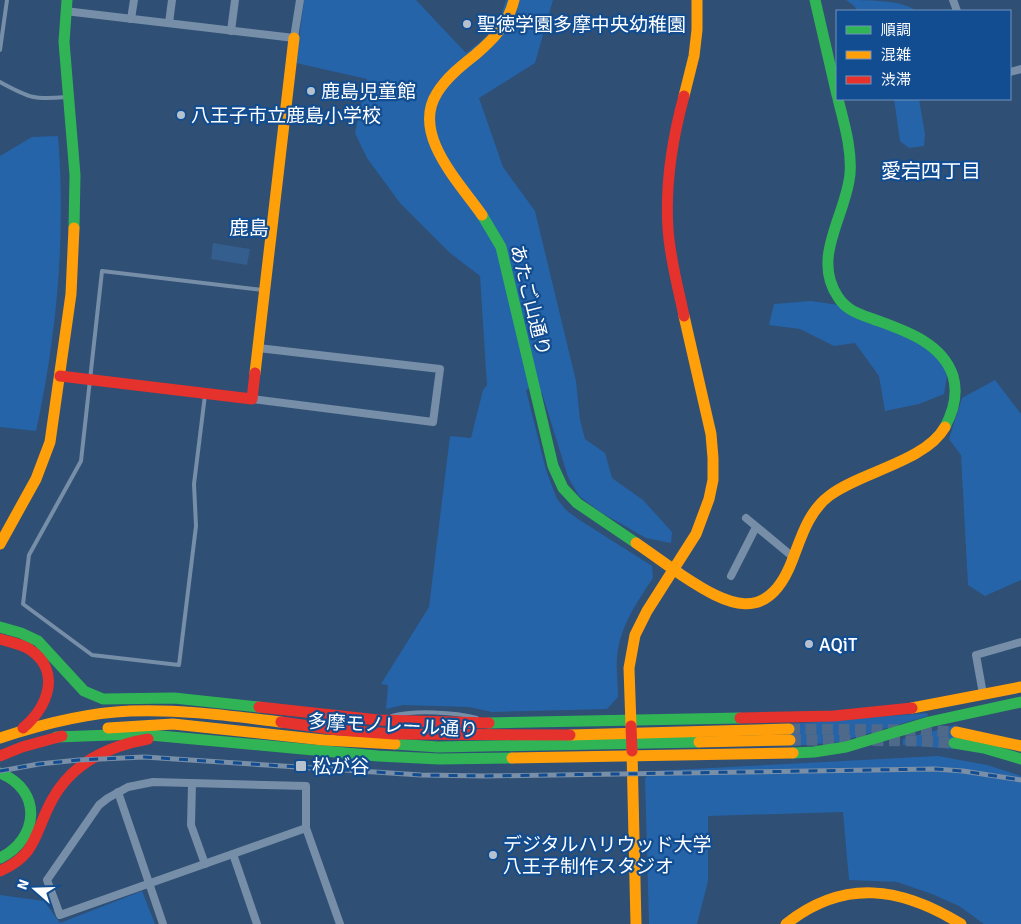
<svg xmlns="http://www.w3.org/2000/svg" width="1021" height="924" viewBox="0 0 1021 924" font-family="Signika,'Noto Sans JP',sans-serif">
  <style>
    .green { fill: #2564a9 }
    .water { fill: #345e8e }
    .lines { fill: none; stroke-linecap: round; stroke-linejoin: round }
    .secondary-tunnel { stroke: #4e6989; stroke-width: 11; stroke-dasharray: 11 5.5; stroke-linecap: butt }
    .lane { stroke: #768ea7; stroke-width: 4 }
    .street { stroke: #768ea7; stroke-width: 8 }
    .fast { stroke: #30b455; stroke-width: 11 }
    .slow { stroke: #ff9f0a; stroke-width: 11 }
    .jam { stroke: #e5322d; stroke-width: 11 }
    .rail-casing { stroke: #798fa7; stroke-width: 5 }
    .rail { stroke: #124d91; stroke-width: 3; stroke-dasharray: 9; stroke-linecap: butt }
    .jam-bridge { stroke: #e5322d; stroke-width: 11 }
    .poi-dot { fill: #b6c1ce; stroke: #124d91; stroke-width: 2 }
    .labels { text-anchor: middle; stroke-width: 4.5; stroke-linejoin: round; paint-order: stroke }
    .poi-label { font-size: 19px; fill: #fff; stroke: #124d91; text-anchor: start }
    .street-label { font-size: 19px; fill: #fff; stroke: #124d91 }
    .neighbourhood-label { font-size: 20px; fill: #fff; stroke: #124d91 }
  </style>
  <rect width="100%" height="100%" fill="#2f4f74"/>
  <g class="green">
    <path d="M304,0H416L466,53C488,36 498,28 506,0H553L535,63L479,98L503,167L535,211L576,381L580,420L585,439L605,453L612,478L643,500L672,532L671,543L646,538L602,513L579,496L568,477L542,393L530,388L526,390L546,470L557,499L566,510L578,519L652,566L653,578C637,602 619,628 617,658C616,671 618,684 618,697L607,709L492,712L469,707L403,705L386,709L388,685L381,684L429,607L450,436L471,438L483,390L487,385L480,276L450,253L400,203L367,158L355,133L367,79L296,63Z"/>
    <path d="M846,0C862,0 907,0 915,11H858L853,5Z"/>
    <polygon points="894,99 919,99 925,134 924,146 909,148 900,141"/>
    <path d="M58,136C66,234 57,335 36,431L0,427V156L32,137Z"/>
    <polygon points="811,301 839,305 921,340 937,352 947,376 944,394 919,404 885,411 879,376 855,343 834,346 800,329 769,325 774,304"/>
    <polygon points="995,380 1021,414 1021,580 985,596 968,585 961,455 949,439 962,398"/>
    <polygon points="927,713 928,716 839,742 792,746 791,724"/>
    <polygon points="956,725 953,749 903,745 903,739"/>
    <polygon points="938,756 987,765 1021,776 1021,924 984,924 959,906 932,894 897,882 849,880 843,812 708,816 708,881 697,924 649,924 645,778 653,771"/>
    <polygon points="142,891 155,924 0,924 0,895 44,901 60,923"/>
  </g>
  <polygon class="water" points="213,243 250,249 247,265 211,259"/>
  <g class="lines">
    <g class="secondary-tunnel">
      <polyline points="789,729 919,730 956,732"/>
      <polyline points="790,740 922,741 954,743"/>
    </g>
    <g class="lane">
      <polyline points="0,50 7,0"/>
      <path d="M0,82C30,98 33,100 66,97"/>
      <polyline points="205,395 194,484 196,526 179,665 92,655 23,604 29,555 81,461 102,271 263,290"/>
      <path d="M392,716C414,710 455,712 477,718"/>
    </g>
    <g class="street">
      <polyline points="953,0 957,11"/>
      <polyline points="65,11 294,38 300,0"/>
      <polyline points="131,19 134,0"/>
      <polyline points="169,23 172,0"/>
      <polyline points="231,31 235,0"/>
      <polyline points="1010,72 1021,69"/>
      <polyline points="252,399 433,422 440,369 258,348"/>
      <polyline points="746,518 793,557"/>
      <polyline points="731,576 756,527"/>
      <polyline points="983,694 976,655 1021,642"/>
      <polyline points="192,784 191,825 205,864"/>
      <polyline points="118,792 163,924"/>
      <polyline points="306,828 60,915 47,880 99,805 108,798 128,787 153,782 306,786 306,828 340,924"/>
      <polyline points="233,854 257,924"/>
    </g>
    <g class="fast">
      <polyline points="67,0 64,42 75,175 74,228"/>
      <polyline points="815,0 837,95"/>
      <path d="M838,99C844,123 852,149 850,174C846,216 811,257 838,297C846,310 859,314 873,319C903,330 942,342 953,376C958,393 953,412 945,427"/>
      <polyline points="482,215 501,247 553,466 563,488 577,503 636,543"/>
      <polyline points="0,627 21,633 38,641 84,691 103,699 174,698 259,707"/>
      <polyline points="489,723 740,718"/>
      <polyline points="56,737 139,734 378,756 439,759 512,758"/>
      <polyline points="954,743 984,748 1021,759"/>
      <polyline points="395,744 438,747 699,742"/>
      <polyline points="793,753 814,752 846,747 929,722 1021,702"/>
      <path d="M0,773C43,790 39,839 0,858"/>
    </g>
    <g class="slow">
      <polyline points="684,96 694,56 697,30 697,0"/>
      <path d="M482,215C459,182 411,134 437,93C446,78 461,66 475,55C494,39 508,24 514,0"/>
      <polyline points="255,373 294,38"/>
      <path d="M636,543C652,554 667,565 683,576C727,605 767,626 792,561C801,538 808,512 829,496C860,472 925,462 945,427"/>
      <polyline points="0,544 36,479 50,442 71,294 74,228"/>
      <polyline points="912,708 1021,687"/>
      <polyline points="631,726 629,668 635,635 647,611 696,534 709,499 713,480 713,458 711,434 684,316"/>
      <polyline points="108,728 173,724 324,740 395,744"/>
      <polyline points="956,732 1021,746"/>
      <polyline points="570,735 789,729"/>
      <path d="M0,738C42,724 85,713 130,711C181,709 231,716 281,722"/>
      <polyline points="699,742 790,740"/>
      <polyline points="632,751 636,924"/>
      <polyline points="512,758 793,753"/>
      <path d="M786,924C844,878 901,887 961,924"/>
    </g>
    <g class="jam">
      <path d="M684,96C672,140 665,184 668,229C670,259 678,287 684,316"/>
      <polyline points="60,376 252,399 255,373"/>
      <path d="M0,639C10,642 21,644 29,649C63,671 47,708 23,728"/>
      <polyline points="259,707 378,720 489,723"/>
      <polyline points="740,718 834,716 912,708"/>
      <polyline points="281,722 338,730 394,734 570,735"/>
      <polyline points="0,756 22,747 62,736"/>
      <path d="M0,871C38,854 34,833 52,800C72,763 108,746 148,739"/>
    </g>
    <g class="rail-casing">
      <polyline id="rail" points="0,771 39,764 79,760 144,757 421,775 485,776 935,769 963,771 1021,780"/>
    </g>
    <use href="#rail" class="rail"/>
    <polyline class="jam-bridge" points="631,726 632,751"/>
  </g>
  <g class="poi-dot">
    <circle cx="467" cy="24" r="5"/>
    <circle cx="311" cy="91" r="5"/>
    <circle cx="181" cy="115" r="5"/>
    <circle cx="809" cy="644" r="5"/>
    <rect x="295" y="760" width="12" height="12" rx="2.5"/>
    <circle cx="493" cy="855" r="5"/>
  </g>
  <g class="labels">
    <g class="poi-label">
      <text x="477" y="31">聖徳学園多摩中央幼稚園</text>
      <text x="321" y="98">鹿島児童館</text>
      <text x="191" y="122">八王子市立鹿島小学校</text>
      <text x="819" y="651">AQiT</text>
      <text x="312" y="773">松が谷</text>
      <text x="503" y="851">デジタルハリウッド大学<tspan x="503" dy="22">八王子制作スタジオ</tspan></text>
    </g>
    <g class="street-label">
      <text transform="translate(531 300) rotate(76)" y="7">あたご山通り</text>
      <text transform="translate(393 725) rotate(3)" y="7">多摩モノレール通り</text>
    </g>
    <g class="neighbourhood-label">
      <text x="931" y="178">愛宕四丁目</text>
      <text x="249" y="235">鹿島</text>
    </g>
  </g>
  <rect x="836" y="10" width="175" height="90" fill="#124d91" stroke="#7194bd"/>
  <rect x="846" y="26" width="25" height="8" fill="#30b455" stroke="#7194bd"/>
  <text x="881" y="35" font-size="15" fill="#ffffff">順調</text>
  <rect x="846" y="51" width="25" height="8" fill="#ff9f0a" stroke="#7194bd"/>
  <text x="881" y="60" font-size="15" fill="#ffffff">混雑</text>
  <rect x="846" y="76" width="25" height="8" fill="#e5322d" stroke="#7194bd"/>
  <text x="881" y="85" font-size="15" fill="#ffffff">渋滞</text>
  <g transform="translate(35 889) rotate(290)" stroke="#124d91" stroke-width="4" paint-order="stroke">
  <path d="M0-4L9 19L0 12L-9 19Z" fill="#ffffff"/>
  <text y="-8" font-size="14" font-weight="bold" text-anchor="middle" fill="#ffffff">N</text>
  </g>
</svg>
